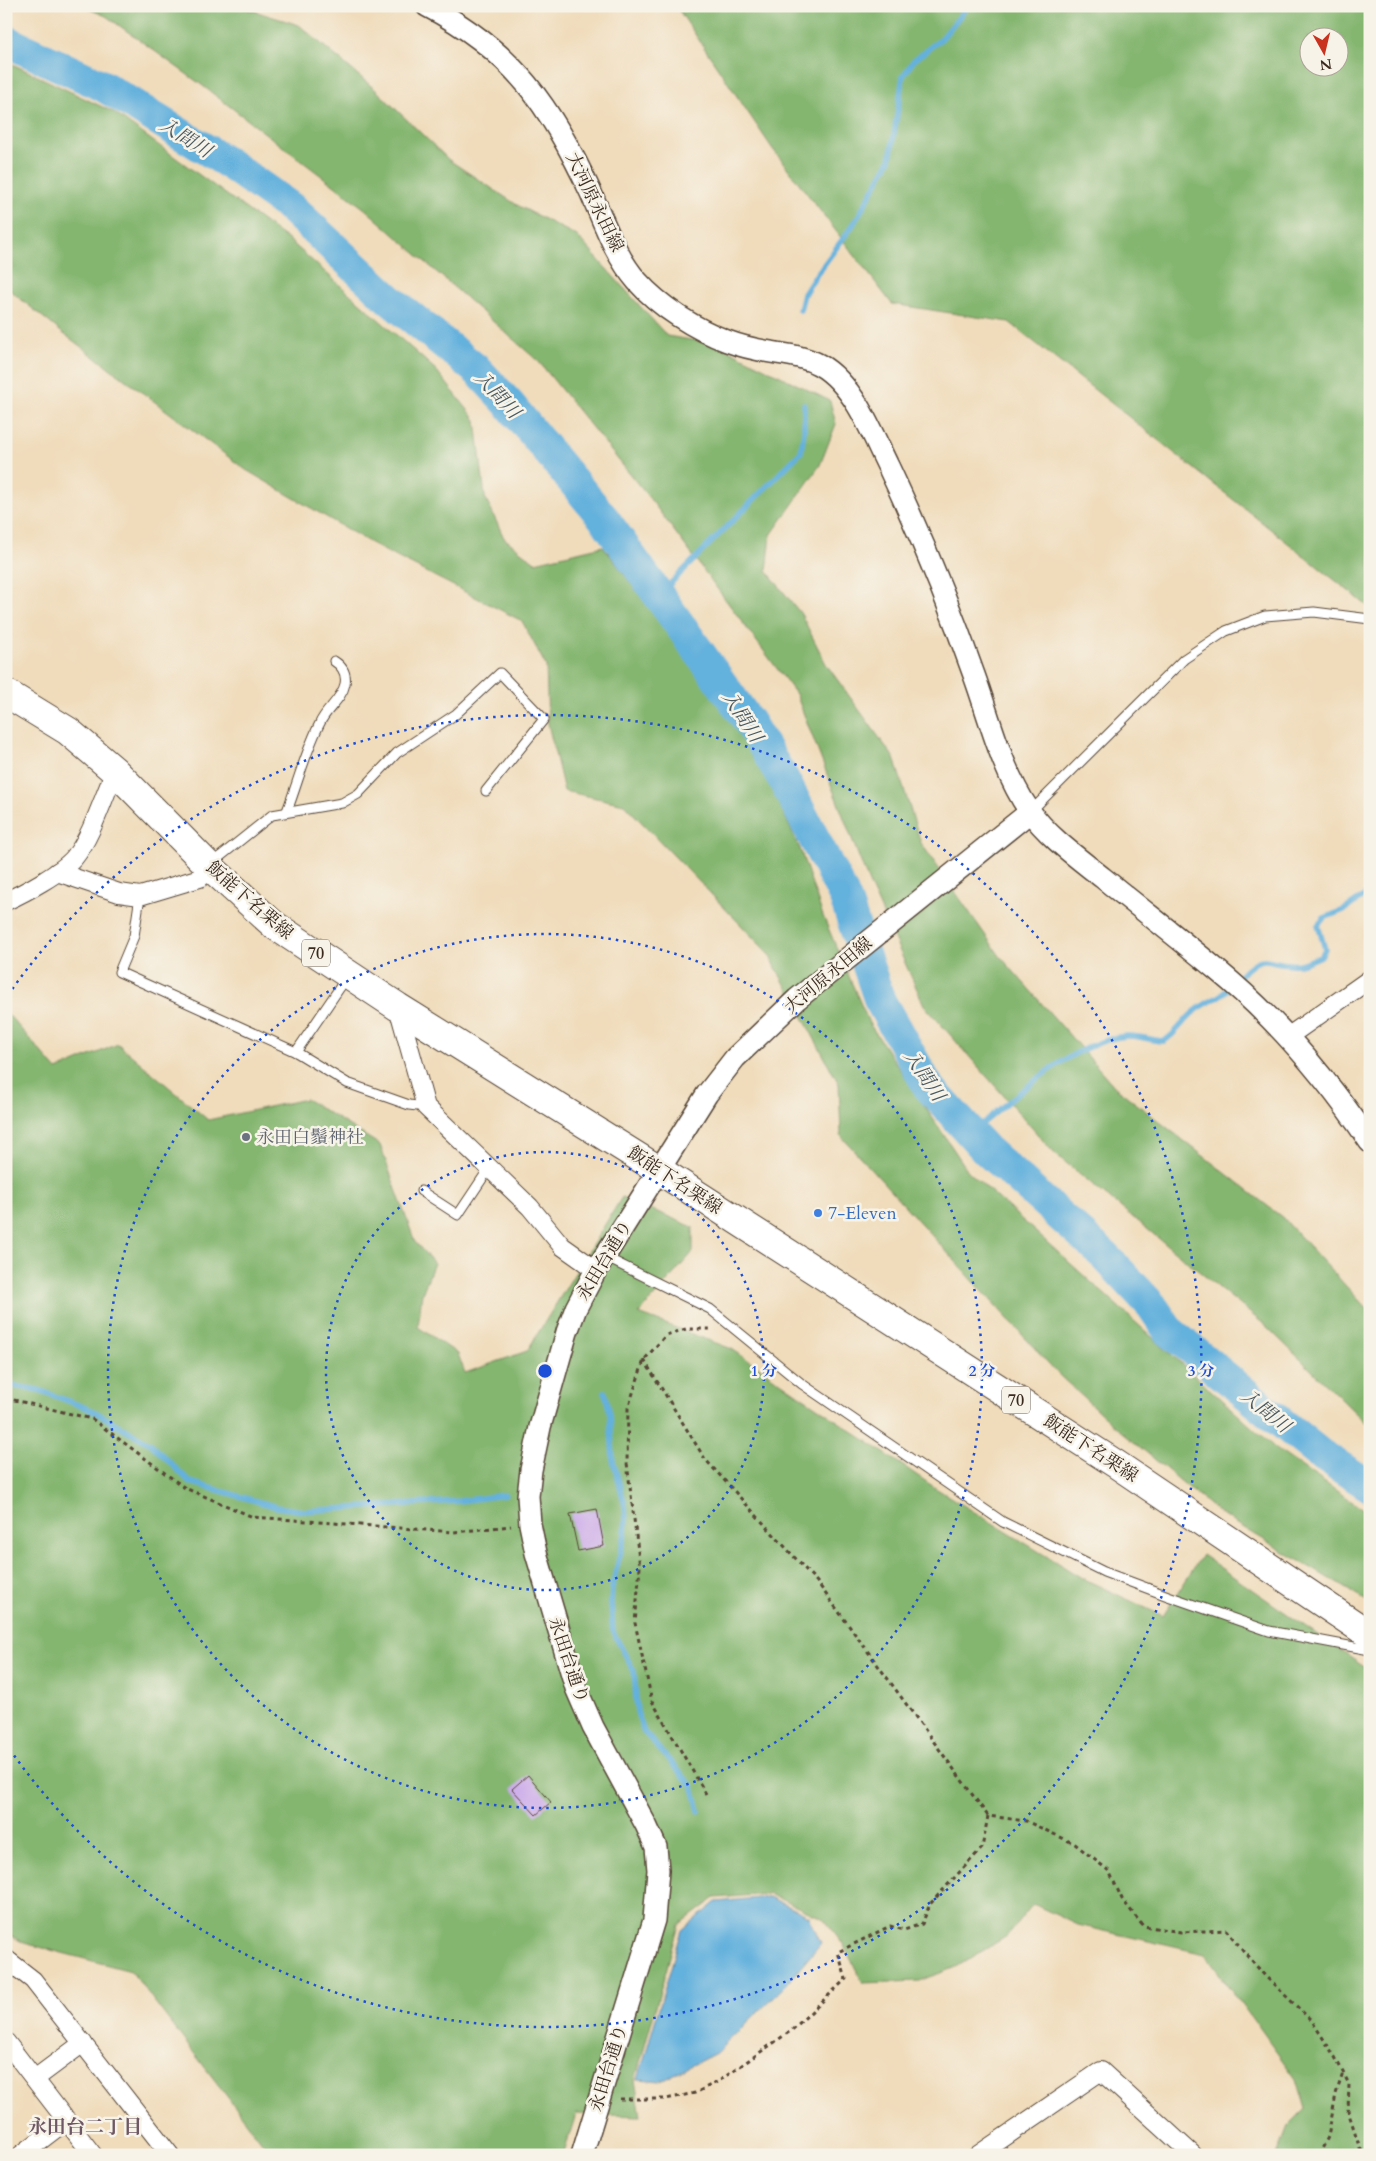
<svg xmlns="http://www.w3.org/2000/svg" width="1376" height="2161" viewBox="0 0 1376 2161" font-family="Cardo,'Noto Serif JP',serif">
  <style>
    .forest { fill: #84b670; stroke: #607047; fill-rule: evenodd }
    .water { fill: #63b1dd; stroke: #4f6e7e }
    .lines { fill: none; stroke-linecap: round; stroke-linejoin: round }
    .stream { stroke: #63b1dd; stroke-width: 5.5 }
    .river { stroke: #63b1dd; stroke-width: 32 }
    .building { fill: #ccacea }
    .service-casing { stroke: #564536; stroke-width: 11 }
    .minor-casing { stroke: #564536; stroke-width: 20 }
    .tertiary-casing { stroke: #564536; stroke-width: 24 }
    .primary-casing { stroke: #564536; stroke-width: 30 }
    .path { stroke: #564536; stroke-width: 3; stroke-dasharray: 4 4; stroke-linecap: butt }
    .service { stroke: #fff; stroke-width: 9 }
    .minor { stroke: #fff; stroke-width: 18 }
    .tertiary { stroke: #fff; stroke-width: 21 }
    .primary { stroke: #fff; stroke-width: 28 }
    .ring { fill: none; stroke: #1d4ed8; stroke-width: 2.5; stroke-dasharray: 2.5 5 }
    .worship-dot { fill: #6b7280; stroke: #f7f3e8; stroke-width: 2 }
    .shop-dot { fill: #3f7fe0; stroke: #f7f3e8; stroke-width: 2 }
    .labels { text-anchor: middle; stroke-width: 5; stroke-linejoin: round; paint-order: stroke }
    .shield { fill: #f7f3e8; stroke: #73665b; stroke-width: 1 }
    .shield-label { font-size: 16px; font-weight: bold; fill: #3b2a1e }
    .street-label { font-size: 18px; fill: #3b2a1e; stroke: #f7f3e8 }
    .worship-label { font-size: 18px; fill: #5b616d; stroke: #f7f3e8; text-anchor: start }
    .shop-label { font-size: 18px; fill: #366cbe; stroke: #f7f3e8; text-anchor: start }
    .water-label { font-size: 19px; font-style: italic; fill: #495961; stroke: #f7f3e8 }
    .neighbourhood-label { font-size: 19px; font-weight: bold; fill: #6e5865; stroke: #f7f3e8 }
    .centre { fill: #1d4ed8; stroke: #f7f3e8; stroke-width: 2.5 }
    .ring-label { font-size: 15px; text-anchor: middle; font-weight: bold; fill: #1d4ed8; stroke: #f7f3e8; stroke-width: 5; stroke-linejoin: round; paint-order: stroke }
  </style>
  <rect width="100%" height="100%" fill="#f7f3e8"/>
  <filter id="ink" filterUnits="userSpaceOnUse"><feTurbulence type="fractalNoise" baseFrequency=".02" numOctaves="2"/><feDisplacementMap in="SourceGraphic" scale="10" xChannelSelector="R" yChannelSelector="G"/><feConvolveMatrix kernelMatrix="1 2 1 2 8 2 1 2 1" color-interpolation-filters="sRGB"/></filter>
  <filter id="wash" filterUnits="userSpaceOnUse"><feTurbulence type="fractalNoise" baseFrequency=".0096" numOctaves="4" result="noise"/><feDisplacementMap in="SourceGraphic" scale="20" xChannelSelector="R" yChannelSelector="G"/><feGaussianBlur stdDeviation="1.12" result="paint"/><feColorMatrix in="noise" values="0 0 0 0 0 0 0 0 0 0 0 0 0 0 0 0 0 1.4 0 .05"/><feComposite in="paint" operator="in"/></filter>
  <g filter="url(#wash)">
    <rect width="100%" height="100%" fill="#f0dcbb"/>
    <g class="forest">
      <polygon points="82,6 238,6 299,25 377,91 449,160 517,205 577,236 667,336 717,344 830,401 836,424 820,465 771,535 767,571 801,614 826,664 894,758 921,843 1000,956 1115,1087 1283,1218 1370,1312 1370,1427 1266,1326 1054,1153 924,1005 869,883 796,694 654,504 539,362 365,209 199,83 106,16"/>
      <path d="M676,6H1370V608L1009,322L892,304L772,148ZM1308,38H1338V68H1308Z"/>
      <polygon points="6,61 113,112 290,241 436,370 476,420 485,497 504,538 535,562 603,546 753,746 800,849 823,916 869,1023 968,1171 1276,1449 1370,1514 1370,1603 1219,1513 1117,1428 1060,1376 841,1136 839,1084 768,953 624,804 564,791 548,724 546,666 522,621 381,549 246,470 60,331 6,287"/>
      <polygon points="6,1012 57,1070 118,1044 208,1120 306,1099 380,1145 415,1242 434,1263 422,1294 418,1327 458,1354 465,1373 527,1351 622,1197 693,1227 693,1252 639,1314 732,1349 937,1489 1082,1578 1163,1616 1202,1555 1370,1671 1370,2155 1277,2155 1288,2126 1305,2109 1296,2079 1205,1954 1078,1925 1033,1904 1007,1936 958,1966 920,1981 863,1983 842,1942 824,1919 769,1894 715,1898 679,1925 635,2080 641,2116 576,2114 563,2155 272,2155 131,1971 24,1943 6,1933"/>
    </g>
    <polygon class="water" points="769,1897 809,1916 821,1943 785,1986 716,2053 661,2081 638,2079 682,1930 716,1902"/>
    <g class="lines">
      <g class="stream">
        <polyline points="800,310 804,294 814,278 853,225 890,160 903,76 914,60 942,38 968,6"/>
        <polyline points="658,596 801,452 804,431 804,404"/>
        <path d="M1236,980C1268,945 1264,967 1299,964C1306,963 1314,959 1321,956L1325,949L1318,925L1324,918L1344,910L1370,892"/>
        <path d="M970,1134C1012,1100 1072,1041 1127,1036C1139,1035 1152,1041 1164,1041C1178,1033 1185,1017 1198,1009C1210,1000 1219,999 1230,987"/>
        <polyline points="6,1385 39,1390 92,1410 151,1444 190,1482 277,1507 304,1511 459,1501 505,1495"/>
        <polyline points="605,1392 610,1414 613,1460 625,1506 626,1520 625,1534 612,1587 611,1603 613,1632 634,1671 637,1712 644,1732 693,1787 699,1811"/>
      </g>
      <polyline class="river" points="6,41 103,86 228,163 290,207 389,299 478,371 509,404 605,520 749,722 784,780 845,898 880,1001 928,1086 986,1150 1105,1256 1152,1306 1168,1330 1320,1454 1370,1486"/>
    </g>
    <g id="blocks">
      <g class="building">
        <polygon points="597,1509 604,1546 578,1551 570,1514"/>
        <polygon points="528,1775 551,1802 536,1815 512,1789"/>
      </g>
    </g>
  </g>
  <g filter="url(#ink)">
    <use href="#blocks" fill-opacity="0" stroke="#564536" stroke-width="1"/>
    <g class="lines">
      <g class="service-casing">
        <g id="service">
          <path d="M287,811C298,782 306,750 320,723C326,709 342,699 345,684C347,673 342,666 334,661"/>
          <polyline points="1030,812 1184,659 1226,631 1265,616 1314,612 1370,619"/>
          <polyline points="212,863 272,815 342,803 358,794 397,753 456,714 500,673 544,719 486,791"/>
          <polyline points="140,896 134,936 119,972 296,1052 347,1083 409,1105 426,1107"/>
          <polyline points="296,1052 347,977"/>
          <polyline points="421,1191 458,1215 490,1167"/>
          <polyline points="605,1257 710,1309 802,1384 1003,1522 1104,1572 1168,1596 1269,1631 1370,1650"/>
        </g>
      </g>
      <g class="minor-casing">
        <g id="minor">
          <polyline points="57,872 119,893 140,896 200,878 209,866"/>
          <path d="M6,901C24,893 61,873 74,858C91,838 104,796 115,771"/>
          <polyline points="398,1007 426,1107 530,1207 562,1246 596,1270"/>
          <polyline points="1289,1036 1370,979"/>
          <polyline points="6,1959 33,1980 170,2155"/>
          <polyline points="6,2042 93,2155"/>
          <polyline points="36,2078 83,2043"/>
          <polyline points="21,2155 67,2120"/>
          <polyline points="978,2155 1101,2071 1193,2155"/>
        </g>
      </g>
      <g class="tertiary-casing">
        <g id="tertiary">
          <path d="M427,6C514,51 551,107 591,193C604,223 616,257 637,281C660,307 695,329 727,341C787,364 818,340 858,406C870,426 879,448 889,468C921,536 949,604 974,675C990,719 1002,771 1029,810C1048,837 1078,858 1103,878C1141,909 1180,939 1217,970C1278,1020 1326,1077 1370,1142"/>
          <polyline points="582,2155 654,1920 658,1870 656,1847 646,1825 593,1727 576,1688 536,1553 530,1524 528,1496 531,1470 540,1427 567,1332 576,1308 596,1270 707,1094 735,1058 797,999 1030,812"/>
        </g>
      </g>
      <g class="primary-casing">
        <polyline id="primary" points="6,693 68,731 115,771 209,866 274,925 398,1007 659,1170 1116,1464 1370,1635"/>
      </g>
      <g class="path">
        <polyline points="644,1360 705,1459 817,1582 988,1816"/>
        <polyline points="6,1398 92,1419 185,1488 253,1517 454,1532 511,1526"/>
        <polyline points="706,1794 652,1701 635,1623 640,1567 627,1463 628,1408 644,1360 666,1335 686,1329 712,1329"/>
        <polyline points="620,2099 666,2099 695,2093 719,2081 792,2030 846,1979 838,1952 890,1926 904,1930 922,1924 930,1904 982,1848 988,1816 1026,1821 1075,1844 1109,1871 1122,1899 1143,1926 1181,1932 1226,1930 1265,1976 1312,2021 1335,2057 1349,2084 1348,2111 1360,2148 1365,2155"/>
        <polyline points="1319,2155 1328,2137 1336,2094 1343,2073"/>
      </g>
      <use href="#service" class="service"/>
      <use href="#minor" class="minor"/>
      <use href="#tertiary" class="tertiary"/>
      <use href="#primary" class="primary"/>
    </g>
  </g>
  <g class="ring">
    <circle cx="545" cy="1371" r="219"/>
    <circle cx="545" cy="1371" r="437"/>
    <path d="M8 995A656 656 0 1 1 8 1747"/>
  </g>
  <circle class="worship-dot" cx="246" cy="1137" r="5"/>
  <circle class="shop-dot" cx="818" cy="1213" r="5"/>
  <g class="labels">
    <g class="shield">
      <rect x="302" y="939.5" width="28" height="27" rx="4"/>
      <rect x="1002" y="1386.5" width="28" height="27" rx="4"/>
    </g>
    <g class="shield-label">
      <text x="316" y="959">70</text>
      <text x="1016" y="1406">70</text>
    </g>
    <g class="street-label">
      <text transform="translate(595 202) rotate(64)" y="6">大河原永田線</text>
      <text transform="translate(250 900) rotate(41)" y="6">飯能下名栗線</text>
      <text transform="translate(828 975) rotate(-40)" y="6">大河原永田線</text>
      <text transform="translate(675 1180) rotate(33)" y="6">飯能下名栗線</text>
      <text transform="translate(604 1260) rotate(-59)" y="6">永田台通り</text>
      <text transform="translate(1091 1448) rotate(33)" y="6">飯能下名栗線</text>
      <text transform="translate(569 1660) rotate(71)" y="6">永田台通り</text>
      <text transform="translate(608 2068) rotate(-73)" y="6">永田台通り</text>
    </g>
    <g class="worship-label">
      <text x="256" y="1143">永田白鬚神社</text>
    </g>
    <g class="shop-label">
      <text x="828" y="1219">7-Eleven</text>
    </g>
    <g class="water-label">
      <text transform="translate(186 137) rotate(32)" y="7">入間川</text>
      <text transform="translate(498 394) rotate(47)" y="7">入間川</text>
      <text transform="translate(743 716) rotate(57)" y="7">入間川</text>
      <text transform="translate(925 1075) rotate(56)" y="7">入間川</text>
      <text transform="translate(1266 1410) rotate(39)" y="7">入間川</text>
    </g>
    <g class="neighbourhood-label">
      <text x="85" y="2133">永田台二丁目</text>
    </g>
  </g>
  <circle cx="545" cy="1371" r="8" class="centre"/>
  <g class="ring-label">
    <text x="764" y="1376">1 分</text>
    <text x="982" y="1376">2 分</text>
    <text x="1201" y="1376">3 分</text>
  </g>
  <rect width="1376" height="2161" fill="none" stroke="#f7f3e8" stroke-width="25"/>
  <g transform="translate(1324 52) rotate(172)"><circle r="24" fill="#f7f3e8" stroke="#aca397"/>
  <path d="M0-4L9 19L0 12L-9 19Z" fill="#c8321e"/>
  <text y="-8" font-size="14" font-weight="bold" text-anchor="middle" fill="#3b2a1e">N</text>
  </g>
</svg>
